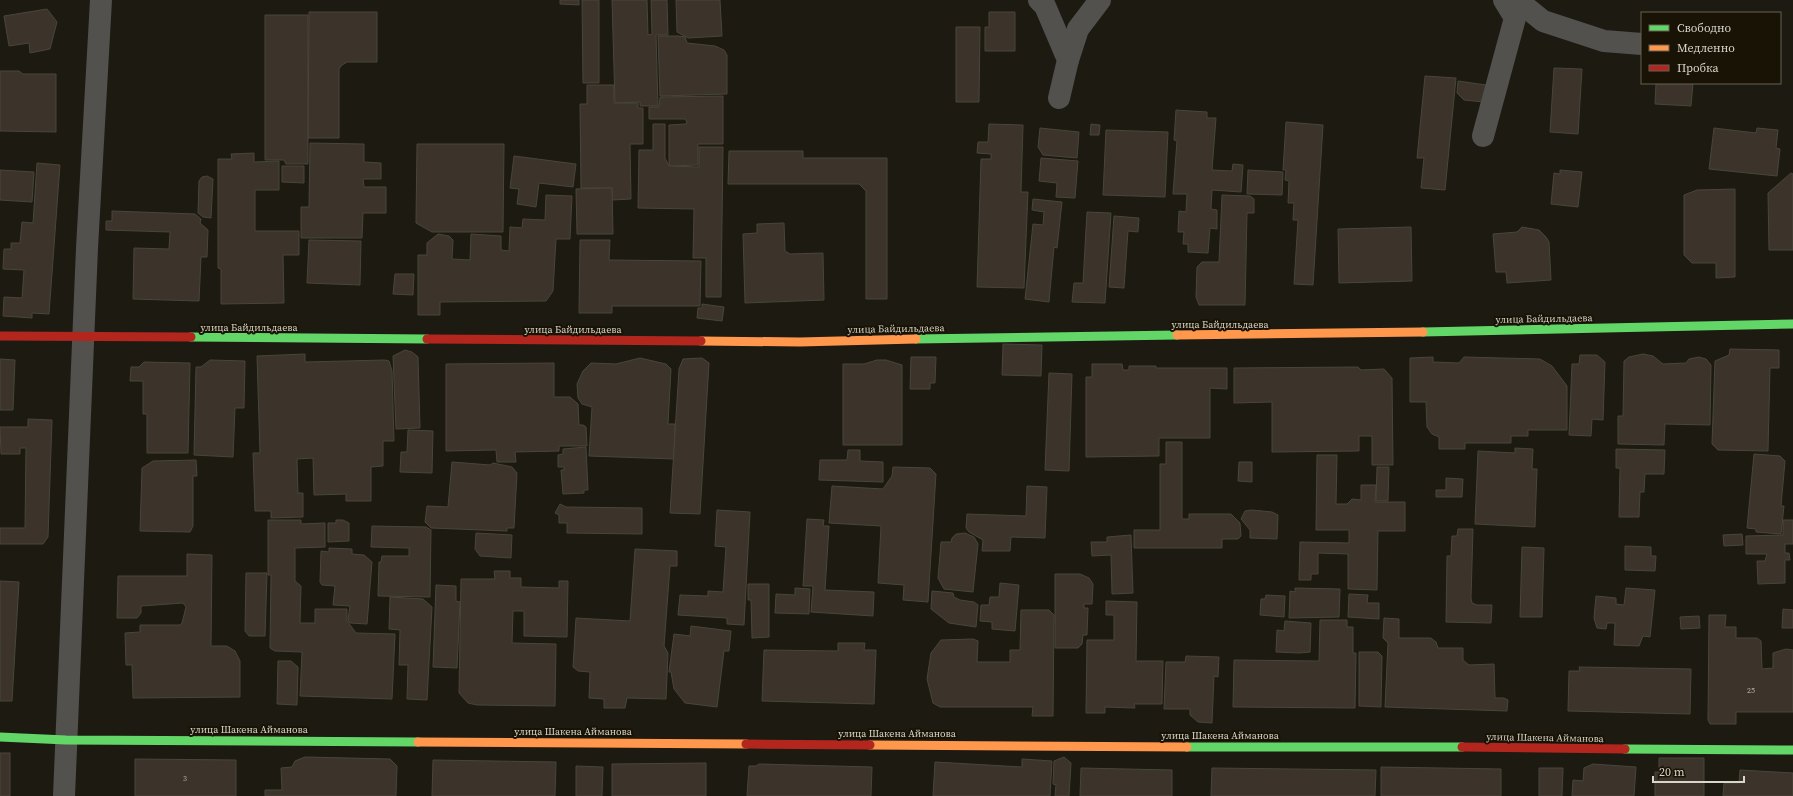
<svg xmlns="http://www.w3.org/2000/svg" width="1793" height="796" viewBox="0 0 1793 796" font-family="'Source Serif 4',serif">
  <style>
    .building { fill: #3c342a; stroke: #48453d }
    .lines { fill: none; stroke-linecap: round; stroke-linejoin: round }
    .street { stroke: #52514e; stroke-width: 22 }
    .fast { stroke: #63d668; stroke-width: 9 }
    .slow { stroke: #ff974d; stroke-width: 9 }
    .jam { stroke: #b3261e; stroke-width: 9 }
    .labels { text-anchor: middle; stroke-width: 4; stroke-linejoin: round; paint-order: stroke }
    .number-label { font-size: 8px; fill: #b1ada3 }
    .street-label { font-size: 10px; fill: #d8d5cb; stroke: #181305 }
  </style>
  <rect width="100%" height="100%" fill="#1d1a12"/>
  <g class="building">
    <polygon points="560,0 579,0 579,5 560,4"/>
    <polygon points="582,0 599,0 599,83 583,83"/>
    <polygon points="612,0 647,0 648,35 652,34 651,0 667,0 668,35 656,35 658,106 640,106 640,102 615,103"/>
    <polygon points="676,0 720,0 722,36 688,38 677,32"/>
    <polygon points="47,9 57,22 50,49 30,53 29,43 9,46 4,16"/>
    <polygon points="309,12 377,12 377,62 347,62 342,65 339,69 339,138 308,138"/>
    <polygon points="989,12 1015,12 1015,51 985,51 985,27 989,27"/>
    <polygon points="265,15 308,15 308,164 286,164 284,160 265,160"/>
    <polygon points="956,27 980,27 979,102 956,102"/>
    <polygon points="658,36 678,36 685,37 687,43 715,46 724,50 727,55 727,94 660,96"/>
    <polygon points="1554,68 1582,69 1578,134 1550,132"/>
    <polygon points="0,71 19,71 23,74 56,74 56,132 0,131"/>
    <polygon points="1425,76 1456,78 1445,190 1421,188 1424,158 1417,158"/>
    <polygon points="1458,81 1486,85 1484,102 1464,100 1457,93"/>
    <polygon points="1656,83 1693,83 1691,106 1655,104"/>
    <polygon points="587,85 614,85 614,103 638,103 638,108 643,108 643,144 630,144 631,199 612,200 612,188 581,188 580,104 587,104"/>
    <polygon points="723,96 723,144 698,144 698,165 669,166 669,125 686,124 687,122 685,119 649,119 649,107 659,107 660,97"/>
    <polygon points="1176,110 1207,112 1207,118 1216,118 1212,170 1232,171 1233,164 1243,165 1241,192 1212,190 1211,209 1217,210 1217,229 1210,228 1208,253 1188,252 1188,244 1183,244 1184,232 1178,232 1179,211 1186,212 1187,194 1173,194 1177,141 1174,140"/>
    <polygon points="1286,122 1323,125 1313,285 1294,284 1298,220 1293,220 1294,203 1288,203 1289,181 1285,180 1286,170 1283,170"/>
    <polygon points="653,124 665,124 665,158 669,166 699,167 699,147 723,147 721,297 706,297 706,258 693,258 694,209 638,208 639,150 653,150"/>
    <polygon points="989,124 1023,125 1021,192 1028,192 1024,288 977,287 981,159 991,159 991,154 977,153 978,142 988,142"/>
    <polygon points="1091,124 1100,125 1099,135 1090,135"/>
    <polygon points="1040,128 1079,132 1077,158 1043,155 1038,147"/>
    <polygon points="1714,128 1756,133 1757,128 1778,130 1776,148 1780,149 1777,176 1709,169"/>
    <polygon points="1106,130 1168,132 1165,197 1103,195"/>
    <polygon points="310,143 364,144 364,162 381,163 381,179 363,179 364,187 386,187 386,213 363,213 362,238 301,238 301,207 309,207"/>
    <polygon points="417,144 504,144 503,232 432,232 416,223"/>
    <polygon points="729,151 803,151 803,158 887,158 887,299 866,299 866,191 859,184 728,184"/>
    <polygon points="254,153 254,162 279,161 279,190 255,190 255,231 299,231 299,255 283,255 284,303 221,304 221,269 218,268 218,159 232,159 231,154"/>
    <polygon points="514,156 576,164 573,187 539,183 536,207 517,204 519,189 510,188"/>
    <polygon points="1041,158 1078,161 1075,198 1056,197 1057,183 1039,181"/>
    <polygon points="37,163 60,165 49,314 32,313 32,318 3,316 4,297 22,298 24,270 3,269 4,249 11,249 11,243 20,243 22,222 33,223"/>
    <polygon points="282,166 304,166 304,183 282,182"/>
    <polygon points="0,170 34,172 32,202 0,200"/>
    <polygon points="1248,170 1283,172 1282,195 1247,194"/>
    <polygon points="1560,170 1582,172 1578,207 1551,204 1554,173 1560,174"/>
    <polygon points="1791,173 1793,174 1793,250 1769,250 1768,193"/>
    <polygon points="207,176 213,179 211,218 203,217 198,213 199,181 202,177"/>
    <polygon points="612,188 613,234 577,234 576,189"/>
    <polygon points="1735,189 1735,277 1716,278 1716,263 1692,263 1684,255 1684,195 1697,190"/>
    <polygon points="546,195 572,196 570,239 556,239 553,291 546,301 440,302 440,315 418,315 418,255 427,255 427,243 438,234 449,236 453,240 452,259 470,260 471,234 501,236 501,250 509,251 510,227 522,228 523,219 545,220"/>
    <polygon points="1222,195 1250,196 1254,199 1254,213 1247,213 1245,305 1199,305 1196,297 1197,267 1202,262 1219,262"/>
    <polygon points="1033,199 1062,202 1057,248 1054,247 1049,302 1025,299 1033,224 1043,225 1044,212 1032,210"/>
    <polygon points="112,211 195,214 201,219 200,223 208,230 207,257 201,257 199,301 133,299 134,248 169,249 170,232 106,230 106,221 112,221"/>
    <polygon points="1087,212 1111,213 1105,303 1072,302 1074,283 1083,283"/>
    <polygon points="1114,216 1139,218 1138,232 1128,231 1124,288 1109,287"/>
    <polygon points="784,223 785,251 790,254 823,253 824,300 745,303 743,234 757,233 757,224"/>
    <polygon points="1411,227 1412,281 1339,283 1338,229"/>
    <polygon points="1522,227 1539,230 1546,237 1549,242 1551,280 1507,283 1506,272 1496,272 1493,234 1517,232"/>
    <polygon points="309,240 361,241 360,285 307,283"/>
    <polygon points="580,240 610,240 609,260 701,261 700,306 612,306 612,313 579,313"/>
    <polygon points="395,274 414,274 413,295 393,294"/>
    <polygon points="702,304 724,307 722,321 697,318 698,308 702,308"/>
    <polygon points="1003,344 1042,345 1041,376 1002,375"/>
    <polygon points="1730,349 1779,350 1779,368 1770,368 1768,451 1718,450 1712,444 1715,361 1729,355"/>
    <polygon points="405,350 412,352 418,357 420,428 396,429 393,356"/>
    <polygon points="305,354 305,362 385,360 389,361 392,371 394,441 383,441 383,466 371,467 371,501 346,501 346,494 314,495 313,458 297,459 298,493 303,493 303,517 271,518 271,511 255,511 253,453 260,453 257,356"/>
    <polygon points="1643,354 1653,356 1663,364 1686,363 1689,359 1699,357 1706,359 1711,365 1710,425 1665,424 1664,445 1618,444 1618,416 1623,416 1624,361 1629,357"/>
    <polygon points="1580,355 1597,355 1605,362 1603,420 1592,419 1591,436 1569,435 1572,364 1579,364"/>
    <polygon points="911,357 936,357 935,383 930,383 930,389 910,389"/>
    <polygon points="1433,357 1433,362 1459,363 1464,357 1540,359 1552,366 1567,386 1567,430 1528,430 1528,436 1511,436 1511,443 1465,443 1465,449 1439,449 1439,437 1432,434 1427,427 1426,402 1410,402 1410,358"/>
    <polygon points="640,358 666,364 671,369 668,424 675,424 674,459 589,456 592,407 582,404 578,398 577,384 583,371 591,363 616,364"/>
    <polygon points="702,358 709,363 700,514 670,513 679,369 683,359"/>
    <polygon points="0,359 15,360 13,410 0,410"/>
    <polygon points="210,360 245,361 244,408 235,408 233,457 194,455 196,367 201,367"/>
    <polygon points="877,360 886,360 902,365 902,445 843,445 843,364 864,364"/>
    <polygon points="144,362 190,363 188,453 147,453 147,414 143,414 143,381 130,381 131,367 139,367"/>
    <polygon points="554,363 554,397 570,397 578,404 579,425 583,425 586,427 587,446 559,446 559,451 515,452 516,462 497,462 496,450 446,451 446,364"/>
    <polygon points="1092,364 1122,364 1123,370 1129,370 1129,366 1156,366 1156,368 1227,368 1227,389 1210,388 1210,438 1159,438 1159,456 1086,457 1086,377 1092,377"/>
    <polygon points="1358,367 1361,370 1384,369 1392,378 1393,465 1372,465 1372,436 1359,436 1359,451 1272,452 1272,402 1234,403 1234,368"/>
    <polygon points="1049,373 1072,374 1069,471 1045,470"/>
    <polygon points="28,419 52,420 48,537 43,544 0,544 0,528 25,528 26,448 20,448 20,454 1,454 0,427 28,427"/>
    <polygon points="408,430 433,431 432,473 400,472 401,452 407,452"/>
    <polygon points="1166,442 1182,442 1182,519 1189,519 1189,514 1231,514 1240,523 1241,536 1238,539 1222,539 1222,548 1134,548 1134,530 1160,530 1160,464 1166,464"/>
    <polygon points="586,447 588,490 584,490 584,493 563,494 561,470 564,470 564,467 558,467 558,455 563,454 563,449"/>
    <polygon points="1515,448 1533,449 1532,469 1537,469 1535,527 1475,524 1478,451 1515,453"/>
    <polygon points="1616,449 1665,450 1664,474 1645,474 1644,492 1640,492 1639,517 1619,517 1620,468 1616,468"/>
    <polygon points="848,450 860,450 860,461 883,462 883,482 819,480 820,460 847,460"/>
    <polygon points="1754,454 1780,456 1785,461 1781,506 1784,506 1781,534 1756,532 1756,529 1747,528"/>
    <polygon points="1317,455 1337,455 1336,504 1347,504 1352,499 1361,500 1361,485 1376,485 1375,502 1405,502 1405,531 1378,531 1377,590 1348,589 1348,554 1318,553 1318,574 1311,574 1311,580 1299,580 1300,542 1349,543 1349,530 1316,530"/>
    <polygon points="196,460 197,476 193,476 193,526 190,532 140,531 142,468 153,461"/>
    <polygon points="452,462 490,465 493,463 512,467 517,473 514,528 507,528 507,531 431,528 425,522 427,506 448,507"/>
    <polygon points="1239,462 1252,462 1252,482 1238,481"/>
    <polygon points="893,467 930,468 936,474 928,602 903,600 904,585 878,583 881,526 829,523 832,486 883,489 892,476"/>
    <polygon points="1377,467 1389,467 1388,501 1376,501"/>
    <polygon points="1446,478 1463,479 1462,497 1436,497 1436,490 1446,490"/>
    <polygon points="1027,486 1047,487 1045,538 1011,537 1010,551 982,551 983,540 969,532 966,528 967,514 1026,516"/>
    <polygon points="560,504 566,507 642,508 642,534 567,533 567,523 559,523 559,515 555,513"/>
    <polygon points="717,510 750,512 744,625 727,624 727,618 678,615 680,595 708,596 708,591 723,592 726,547 715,546"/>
    <polygon points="1252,510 1272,512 1278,515 1277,539 1250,538 1250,530 1241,519 1245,511"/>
    <polygon points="807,519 824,520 823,526 829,526 825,590 874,592 873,616 811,612 813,586 803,586"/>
    <polygon points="268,520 301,520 301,524 325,523 325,547 295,548 295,581 301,586 300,623 315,623 315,609 347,609 347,621 356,633 395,634 392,699 300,696 302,652 275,651 270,648 271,575 268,575"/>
    <polygon points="336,520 343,520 349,523 349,541 328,542 328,523 336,523"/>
    <polygon points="1783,520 1793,520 1793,544 1785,544 1785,553 1789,553 1790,560 1785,560 1785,583 1758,584 1757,561 1765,561 1767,554 1746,554 1746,536 1783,535"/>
    <polygon points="372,526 426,527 431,530 430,597 378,596 379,562 381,562 382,556 409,556 409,548 371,547"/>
    <polygon points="1458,529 1473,529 1471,598 1472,603 1477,605 1492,605 1491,623 1446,622 1447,556 1451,556 1452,536 1457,536"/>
    <polygon points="476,533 512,535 511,558 480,556 475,549"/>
    <polygon points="965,533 974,537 978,544 973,592 944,589 938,578 941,542 951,542 952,538 956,534"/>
    <polygon points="1742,534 1743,545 1724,546 1723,535"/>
    <polygon points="1131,535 1133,593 1112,594 1111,555 1092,556 1091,542 1107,542 1107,537"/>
    <polygon points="1625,546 1651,547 1651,556 1656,556 1655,571 1625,570"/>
    <polygon points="1522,547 1544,548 1542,617 1520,617"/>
    <polygon points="329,548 352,549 352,554 364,555 372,562 367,624 350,623 348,620 350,606 333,605 335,586 322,585 320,582 321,551 329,552"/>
    <polygon points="635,549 677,551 677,566 670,566 664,646 668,653 666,699 627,698 625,708 604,708 604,699 589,698 590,672 578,671 573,667 576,618 630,621"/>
    <polygon points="187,554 212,555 211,646 227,646 235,651 240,661 240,697 133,698 132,665 126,665 125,633 140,632 140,625 180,625 182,623 186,607 183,603 141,606 141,613 137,618 117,618 118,576 187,576"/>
    <polygon points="494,571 510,571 510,578 521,578 521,587 559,588 559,581 568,581 567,637 524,636 524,611 513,611 512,643 556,644 555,706 477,705 468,703 459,693 461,579 495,579"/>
    <polygon points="246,573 267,573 265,636 249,636 245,631"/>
    <polygon points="1055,574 1080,574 1089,578 1093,584 1092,604 1084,604 1084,608 1088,608 1087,635 1083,635 1082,644 1078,648 1055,648"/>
    <polygon points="0,581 19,582 12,701 0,701"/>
    <polygon points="1000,583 1019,585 1015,631 992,629 992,622 980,621 981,605 989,605 990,597 999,597"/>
    <polygon points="748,584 769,584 769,637 752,638 751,600 748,600"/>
    <polygon points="436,585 456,586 456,601 460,602 457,668 433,667"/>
    <polygon points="795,588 810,589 809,614 775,613 776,594 795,595"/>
    <polygon points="1295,588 1340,589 1339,617 1289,618 1290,591 1295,592"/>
    <polygon points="1626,588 1655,590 1650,637 1643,636 1639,646 1614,645 1615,623 1607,623 1606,629 1597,628 1594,618 1596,596 1616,598 1616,604 1624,605"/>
    <polygon points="932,591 953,593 954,597 960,600 974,602 978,605 976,627 949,623 931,609"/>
    <polygon points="1349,594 1368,595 1367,603 1379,603 1379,619 1348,617"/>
    <polygon points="1266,595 1285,596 1284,617 1260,615 1261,599 1265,599"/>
    <polygon points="390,597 423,599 432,607 427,700 407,699 408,665 399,665 400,630 389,629"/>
    <polygon points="1106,601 1137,602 1136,661 1163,661 1162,704 1134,704 1135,708 1105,707 1105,713 1086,713 1087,640 1114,640 1114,615 1106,615"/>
    <polygon points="1783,609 1793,610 1793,628 1782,628"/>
    <polygon points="1021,610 1049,610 1054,615 1053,716 1032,716 1033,707 940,707 933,703 927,679 931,653 941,640 973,639 978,641 977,662 1010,662 1010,650 1020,650"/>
    <polygon points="1709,615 1726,615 1725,627 1736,627 1736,638 1757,638 1761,641 1762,669 1773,668 1773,653 1786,649 1793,650 1793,712 1736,712 1736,724 1710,724 1708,720"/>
    <polygon points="1699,616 1700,628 1681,629 1680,617"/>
    <polygon points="1384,618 1399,619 1399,638 1431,638 1436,642 1438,648 1463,648 1463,660 1469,665 1494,664 1495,698 1504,698 1508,700 1507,711 1385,707 1388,643 1383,638"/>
    <polygon points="1320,620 1347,620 1347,627 1353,627 1353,653 1356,653 1355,708 1233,707 1234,660 1319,661"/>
    <polygon points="1285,621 1311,623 1310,652 1299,653 1276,652 1277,630 1284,631"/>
    <polygon points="691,626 731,631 729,651 724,651 717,707 685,703 674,689 671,672 669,672 674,634 690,636"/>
    <polygon points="838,643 865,643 864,650 876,650 874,704 762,701 764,650 838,651"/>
    <polygon points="1359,652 1378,652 1382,656 1381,707 1359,706"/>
    <polygon points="1186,656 1219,657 1218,677 1214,676 1212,723 1198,722 1190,715 1190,709 1164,709 1166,662 1185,662"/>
    <polygon points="278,661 291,661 298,667 297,705 277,704"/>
    <polygon points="1579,667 1691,669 1690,714 1568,711 1569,671 1580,671"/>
    <rect x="0" y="753" width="10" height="43"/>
    <polygon points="305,757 390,759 397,766 396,796 265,796 265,790 282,790 281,768 292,767 295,761"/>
    <polygon points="1064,757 1071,763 1069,796 1055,796 1056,785 1053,784 1054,761"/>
    <polygon points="1659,758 1704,758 1704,796 1655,796 1655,772 1659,772"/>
    <polygon points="135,759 236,760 236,796 135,796"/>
    <polygon points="1022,759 1052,761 1050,796 933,796 935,762 1022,767"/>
    <polygon points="433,760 556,762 555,796 432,796"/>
    <polygon points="706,763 706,796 612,796 612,764"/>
    <polygon points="759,764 872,767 871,796 747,796 749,766 756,766"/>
    <polygon points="1593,764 1636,767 1634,796 1572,796 1573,780 1583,781 1584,768"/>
    <polygon points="576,766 603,767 602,796 576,796"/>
    <polygon points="1381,767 1501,769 1501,796 1381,796"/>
    <polygon points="1081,768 1172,770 1172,796 1080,796"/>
    <polygon points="1212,768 1376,770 1375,796 1211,796"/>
    <polygon points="1539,768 1563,768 1562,796 1539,796"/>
    <polygon points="1740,770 1793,773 1793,796 1723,796 1724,783 1739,783"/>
  </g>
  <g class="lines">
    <g class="street">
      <polyline points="1039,0 1045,6 1068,60 1059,98"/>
      <polyline points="1517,0 1543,21 1604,41 1642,44"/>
      <polyline points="1068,60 1078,29 1100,0"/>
      <polyline points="1483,136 1515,18 1504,0"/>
      <polyline points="64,796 87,248 101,0"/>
    </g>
    <g class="fast">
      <polyline points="1423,332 1793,324"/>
      <polyline points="191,337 427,339"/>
      <polyline points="916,339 1177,335"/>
      <polyline points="0,737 66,740 418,742"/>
      <polyline points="1187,747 1462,747"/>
      <polyline points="1625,749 1793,750"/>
    </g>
    <g class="slow">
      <polyline points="1177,335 1423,332"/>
      <polyline points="701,341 800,342 916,339"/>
      <polyline points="418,742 746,744"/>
      <polyline points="870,745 1187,747"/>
    </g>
    <g class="jam">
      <polyline points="0,336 191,337"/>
      <polyline points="427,339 701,341"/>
      <polyline points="746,744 870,745"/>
      <polyline points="1462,747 1625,749"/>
    </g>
  </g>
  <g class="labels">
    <g class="number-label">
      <text x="1751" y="693">25</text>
      <text x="185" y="781">3</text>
    </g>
    <g class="street-label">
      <text transform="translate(1544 318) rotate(-1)" y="4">улица Байдильдаева</text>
      <text x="1220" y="328">улица Байдильдаева</text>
      <text x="249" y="331">улица Байдильдаева</text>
      <text transform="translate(896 328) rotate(-1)" y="4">улица Байдильдаева</text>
      <text x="573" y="333">улица Байдильдаева</text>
      <text x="249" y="733">улица Шакена Айманова</text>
      <text x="573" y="735">улица Шакена Айманова</text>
      <text x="897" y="737">улица Шакена Айманова</text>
      <text x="1220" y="739">улица Шакена Айманова</text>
      <text transform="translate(1545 737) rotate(1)" y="4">улица Шакена Айманова</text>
    </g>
  </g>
  <rect x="1641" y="12" width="140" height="72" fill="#181305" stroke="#656154"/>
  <rect x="1649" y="25" width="20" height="6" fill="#63d668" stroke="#656154"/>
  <text x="1677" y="32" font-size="12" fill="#d8d5cb">Свободно</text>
  <rect x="1649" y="45" width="20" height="6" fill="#ff974d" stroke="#656154"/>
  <text x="1677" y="52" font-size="12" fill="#d8d5cb">Медленно</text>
  <rect x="1649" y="65" width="20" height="6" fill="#b3261e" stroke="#656154"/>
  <text x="1677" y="72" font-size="12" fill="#d8d5cb">Пробка</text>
  <path d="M1653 776v6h91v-6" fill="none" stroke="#d8d5cb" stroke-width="2"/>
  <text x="1659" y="776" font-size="12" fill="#d8d5cb" stroke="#181305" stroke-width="3" paint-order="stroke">20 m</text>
</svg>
